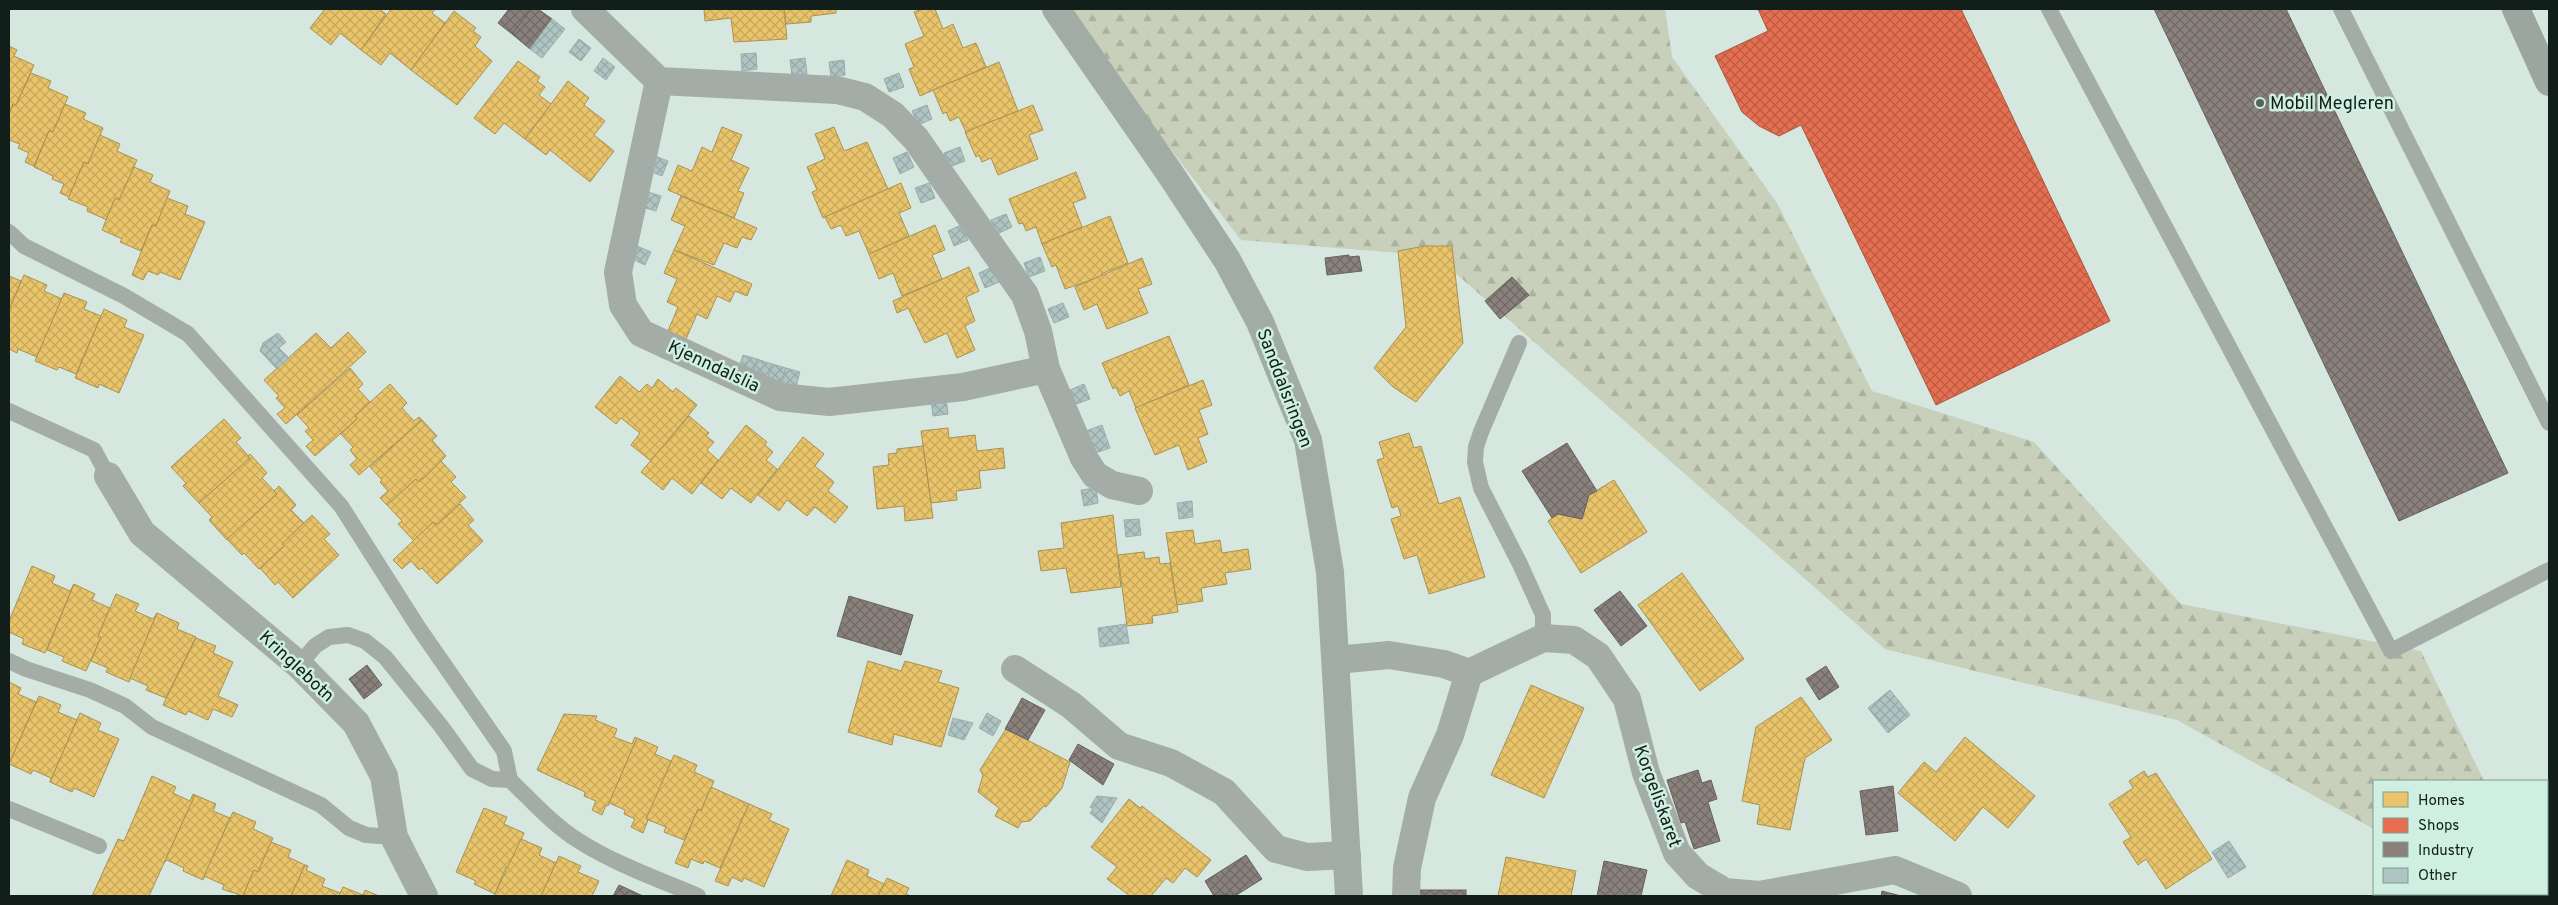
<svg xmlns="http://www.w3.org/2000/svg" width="2558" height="905" viewBox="0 0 2558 905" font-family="Overpass,sans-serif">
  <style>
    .forest { fill: url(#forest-firs) }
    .homes { fill: url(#homes-cross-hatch); stroke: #a89252 }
    .shops { fill: url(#shops-cross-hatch); stroke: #a75740 }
    .industry { fill: url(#industry-cross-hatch); stroke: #66635e }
    .building { fill: url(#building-cross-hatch); stroke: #9eacaa }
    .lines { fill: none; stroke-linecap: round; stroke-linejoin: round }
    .lane { stroke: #a3aca6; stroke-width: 16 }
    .street { stroke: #a3aca6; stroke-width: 28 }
    .secondary { stroke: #a1aca4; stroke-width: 28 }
    .primary { stroke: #9aa69e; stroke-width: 28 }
    .poi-dot { fill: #56645f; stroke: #ceefe1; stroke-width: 2 }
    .labels { text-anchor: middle; stroke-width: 5; stroke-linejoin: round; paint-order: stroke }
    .poi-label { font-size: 18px; fill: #111e19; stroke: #ceefe1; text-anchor: start }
    .street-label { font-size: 18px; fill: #111e19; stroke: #ceefe1 }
  </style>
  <defs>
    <pattern id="forest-firs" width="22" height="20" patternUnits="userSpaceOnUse" patternTransform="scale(1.25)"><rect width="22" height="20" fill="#c8cfba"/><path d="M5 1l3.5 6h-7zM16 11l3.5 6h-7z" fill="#abb19f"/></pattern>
    <pattern id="homes-cross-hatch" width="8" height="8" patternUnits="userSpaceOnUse" patternTransform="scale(1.25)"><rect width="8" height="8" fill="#e9c46a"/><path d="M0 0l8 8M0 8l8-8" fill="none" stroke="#c7a85b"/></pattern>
    <pattern id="shops-cross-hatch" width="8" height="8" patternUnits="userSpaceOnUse" patternTransform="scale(1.25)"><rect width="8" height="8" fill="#e76f51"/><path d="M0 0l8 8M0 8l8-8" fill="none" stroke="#ba5b42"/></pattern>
    <pattern id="industry-cross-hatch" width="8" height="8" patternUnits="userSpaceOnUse" patternTransform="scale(1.25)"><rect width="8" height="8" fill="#8a817c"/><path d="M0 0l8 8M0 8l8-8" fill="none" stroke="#6f6965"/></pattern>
    <pattern id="building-cross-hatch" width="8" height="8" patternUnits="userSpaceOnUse" patternTransform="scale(1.25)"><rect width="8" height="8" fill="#afc5c3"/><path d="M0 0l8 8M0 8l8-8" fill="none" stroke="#96a9a7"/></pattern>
  </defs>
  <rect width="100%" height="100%" fill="#d6e7e0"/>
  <g class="forest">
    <polygon points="1062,9 1665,9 1672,57 1777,203 1872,391 2034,442 2181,604 2421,651 2484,781 2374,781 2374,829 2177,720 1885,649 1436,256 1241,240"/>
    <polygon points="2435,894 2542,894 2543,896 2437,896"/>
  </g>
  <g class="homes">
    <polygon points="325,9 379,9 386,14 361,50 340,33 331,45 310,28"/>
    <polygon points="391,9 435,9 432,13 445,23 411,70 390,53 381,65 361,50"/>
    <polygon points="704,9 784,9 787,39 734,42 731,18 705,21"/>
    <polygon points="784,9 836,9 836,13 811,16 811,22 786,24"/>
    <polygon points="922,9 935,9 943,29 953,24 963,48 976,43 986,67 920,96 909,69 914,67 905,44 924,36 914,12"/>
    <polygon points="454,11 476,28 473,31 481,37 475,46 492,61 457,105 411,70"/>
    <polygon points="9,46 17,50 14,56 34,65 16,105 13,104 9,114"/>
    <polygon points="518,61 540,77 537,81 545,87 539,95 551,104 525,139 504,123 495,134 474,118"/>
    <polygon points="999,62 1018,111 966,132 959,117 950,121 946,112 943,114 933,90"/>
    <polygon points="31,73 51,81 48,88 68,97 53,132 49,131 34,166 25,162 29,153 18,148 20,144 9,140 9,114 13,104 16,105"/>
    <polygon points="568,81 589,98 584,105 605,121 594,135 614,151 590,182 550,150 546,155 525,139"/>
    <polygon points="65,104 86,113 83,119 103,128 88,164 84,162 69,197 60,193 64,184 52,179 53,176 34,167 49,131 53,132"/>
    <polygon points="1033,105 1043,130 1029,135 1038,159 998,175 991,158 982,162 979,155 976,157 965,132"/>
    <polygon points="722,127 742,135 731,160 749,168 738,191 744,193 734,218 668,190 678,165 692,171 702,147 712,152"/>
    <polygon points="834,127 844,151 867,142 888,189 823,218 812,192 817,190 807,167 825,159 815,134"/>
    <polygon points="100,135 120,144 117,151 137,160 119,200 115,198 107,220 87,211 88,207 68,199 84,162 88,164"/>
    <polygon points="134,167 153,175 150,182 170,191 156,226 152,225 141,251 120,242 122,239 102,230 115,198 119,200"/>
    <polygon points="1076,172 1086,198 1073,203 1082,227 1042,244 1036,227 1026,231 1023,223 1019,224 1009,199"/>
    <polygon points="901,183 911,208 899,213 909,236 869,254 859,231 846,236 841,225 831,229 825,217"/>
    <polygon points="681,196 757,228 751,240 742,237 737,248 724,243 714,265 674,250 685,226 671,220"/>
    <polygon points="167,198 188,206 185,214 205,222 180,280 160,272 158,275 148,271 143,280 132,275 152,225 156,226"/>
    <polygon points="1110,216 1128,263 1101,274 1103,276 1065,289 1056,265 1052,267 1042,244"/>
    <polygon points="935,225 945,250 932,255 942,279 902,296 893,273 879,279 869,254"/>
    <polygon points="1425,246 1452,246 1463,343 1416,402 1393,387 1374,368 1406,327 1398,251"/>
    <polygon points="674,250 752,284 747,296 735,291 730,302 717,296 707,319 697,314 686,339 668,331 678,307 667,302 677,279 664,273"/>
    <polygon points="1142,258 1152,284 1138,289 1148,313 1107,329 1097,304 1084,310 1075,287"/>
    <polygon points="969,267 979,291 966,297 975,321 965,326 975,350 957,358 947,333 925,343 908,308 897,313 893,301"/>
    <polygon points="24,275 47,285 44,291 62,299 37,357 18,349 17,353 9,349 9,310"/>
    <polygon points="9,276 21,281 9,310"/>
    <polygon points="64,293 87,302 84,309 101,316 76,374 59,367 57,370 35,361"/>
    <polygon points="104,309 127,320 124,327 144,335 119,393 99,384 98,388 75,378"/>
    <polygon points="348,332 366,352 286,424 277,414 285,408 276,398 279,396 264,380 316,333 331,348"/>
    <polygon points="1169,336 1189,385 1136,408 1129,391 1120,396 1116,387 1113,389 1102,363"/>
    <polygon points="350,368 363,384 358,389 370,402 355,416 357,419 315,456 306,446 313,440 305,431 309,428 297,415"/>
    <polygon points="620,376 639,392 647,384 652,388 658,379 673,392 676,388 697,405 651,461 631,445 640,433 621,418 616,424 595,407"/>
    <polygon points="1203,380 1212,405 1199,410 1208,434 1198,438 1207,462 1188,470 1179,445 1155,455 1135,408"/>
    <polygon points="390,384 407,403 402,408 414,421 419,417 422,420 359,475 350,465 357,459 350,450 353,447 341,434 357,419 355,416"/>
    <polygon points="689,416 709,433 706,436 714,442 707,450 718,460 692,494 672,478 663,490 641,472"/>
    <polygon points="224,419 241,438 236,442 250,458 199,503 183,486 186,483 171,467"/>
    <polygon points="422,420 437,436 432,440 446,456 424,478 418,482 416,479 387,505 380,498 388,491 380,482 382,480 370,467"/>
    <polygon points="746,425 767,442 765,445 773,452 766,460 777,469 751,503 731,488 722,499 701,483"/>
    <polygon points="948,428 949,438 975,435 977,451 1003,448 1005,468 979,471 981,488 956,491 957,500 931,503 921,431"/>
    <polygon points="1409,433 1414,448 1421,446 1439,504 1460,497 1485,577 1429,594 1417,555 1404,559 1391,519 1401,516 1398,506 1392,508 1377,460 1384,458 1379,442"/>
    <polygon points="803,437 824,454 815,466 834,482 828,491 848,507 835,523 815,507 807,516 787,500 779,511 758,495"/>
    <polygon points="923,446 933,518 905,521 904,506 877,509 873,467 889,465 888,454 897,453 897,449"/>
    <polygon points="250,454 267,473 262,478 277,494 227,540 209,520 212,517 199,503 250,458 248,456"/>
    <polygon points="441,461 456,477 451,482 466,497 437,525 433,522 414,541 398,524 402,521 387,505 416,479 418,482 424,478"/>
    <polygon points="1614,480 1647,532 1581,573 1548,521 1558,514 1582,519 1589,495"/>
    <polygon points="279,486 296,505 291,510 304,523 282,544 284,546 259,569 244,553 242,555 227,539 277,494 274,491"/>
    <polygon points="460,504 474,520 468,525 483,541 437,584 422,568 419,570 411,561 402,569 393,560 433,522 437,525"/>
    <polygon points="312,515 330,534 324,539 339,555 293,598 278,582 275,585 260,568 284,546 282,544"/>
    <polygon points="1113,515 1121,587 1071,593 1066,568 1041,571 1038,551 1064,548 1061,523"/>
    <polygon points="1193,530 1195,544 1220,540 1222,553 1248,549 1251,569 1225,573 1227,584 1201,588 1203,601 1177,605 1166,533"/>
    <polygon points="1144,552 1145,559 1159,557 1160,564 1170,563 1178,612 1152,616 1153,623 1127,626 1118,555"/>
    <polygon points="32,566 55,576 52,583 70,591 74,584 45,653 22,644 24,639 9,632 9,621"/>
    <polygon points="1682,573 1744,659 1700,691 1638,605"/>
    <polygon points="74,584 95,594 92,600 110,608 98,636 101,637 86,671 62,661 64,657 47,650"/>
    <polygon points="116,594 139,604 135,611 153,619 157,613 129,682 106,672 108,668 91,661 101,637 98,636"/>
    <polygon points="157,613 179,623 177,629 196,637 166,698 146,690 148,686 130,678"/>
    <polygon points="196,638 216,646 213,653 233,662 218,696 238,705 232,717 213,709 208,720 188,711 186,715 163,705"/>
    <polygon points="868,661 901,671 905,661 942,671 938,682 959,688 941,747 894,734 892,745 848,732"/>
    <polygon points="9,682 21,688 18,694 36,702 9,764"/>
    <polygon points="1531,685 1584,708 1544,798 1491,775"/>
    <polygon points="39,696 61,705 58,712 77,720 50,782 51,778 33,770 31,774 9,764"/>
    <polygon points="1801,697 1832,740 1805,758 1790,830 1757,824 1760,805 1742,801 1756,727"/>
    <polygon points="80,713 101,723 98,730 119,739 94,797 74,788 72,792 50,782"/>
    <polygon points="564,714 597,716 595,720 617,729 614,737 632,744 635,737 637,738 608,806 606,805 602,815 592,810 596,801 584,796 585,792 537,770"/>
    <polygon points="1006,729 1070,762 1062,788 1046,807 1044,806 1030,821 1021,822 1018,828 995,816 999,808 978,792 983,775 980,770"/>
    <polygon points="1965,737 2035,796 2008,828 1983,807 1955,841 1898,793 1924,762 1936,772"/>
    <polygon points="637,738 658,747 655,754 671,761 643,833 631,827 635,819 624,814 625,810 609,803"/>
    <polygon points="674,755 697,765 694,772 714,781 701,811 698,809 684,840 664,832 666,827 646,819"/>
    <polygon points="2144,771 2148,777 2156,773 2212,859 2166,889 2146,859 2138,865 2123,842 2131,837 2109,804 2133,788 2129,781"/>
    <polygon points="152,776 176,787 173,793 190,801 193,794 195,795 149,896 92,896 118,839 124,841"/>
    <polygon points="711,787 749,804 720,868 704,861 703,864 691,859 688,868 675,863 698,809 701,811"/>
    <polygon points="195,795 216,804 213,811 230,818 203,880 183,871 184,868 167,860 164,863"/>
    <polygon points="1129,799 1140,808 1142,806 1211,860 1197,877 1185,868 1173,883 1166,878 1151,896 1130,896 1107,879 1117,867 1091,847"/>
    <polygon points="749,804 772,814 769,820 789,829 764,887 744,878 742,882 732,877 728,886 715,881"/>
    <polygon points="484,808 507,817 504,824 524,833 509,869 506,867 495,894 474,884 476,881 456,872"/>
    <polygon points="233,812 256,822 253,829 273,838 258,872 254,870 243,896 222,889 224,885 204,876"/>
    <polygon points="521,839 542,848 539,855 556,863 541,896 494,896"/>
    <polygon points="271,842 291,850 288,857 305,865 291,896 243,896 254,870 258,872"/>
    <polygon points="559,856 581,866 578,872 599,881 592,896 541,896"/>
    <polygon points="1506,857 1576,871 1571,896 1498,896"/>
    <polygon points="847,860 869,870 867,876 884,884 878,896 831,896"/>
    <polygon points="305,865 308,866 306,870 325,879 322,886 340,893 339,896 291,896"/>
    <polygon points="887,878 909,888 906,894 911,896 878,896"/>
    <polygon points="343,887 363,895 365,890 379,896 339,896"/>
  </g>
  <polygon class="shops" points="1758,9 1961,9 2110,321 1936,405 1801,125 1779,136 1759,126 1742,112 1715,56 1768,31"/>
  <g class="industry">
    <polygon points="509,9 531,9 512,34 498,23"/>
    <polygon points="531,9 538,9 552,19 530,49 512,34"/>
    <polygon points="2154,9 2286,9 2508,473 2399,521"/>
    <polygon points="1349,255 1349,257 1359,256 1362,271 1327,275 1325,258"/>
    <polygon points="1512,277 1529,295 1500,319 1485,301"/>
    <polygon points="1567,443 1597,491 1589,495 1582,519 1558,514 1552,518 1522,471"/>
    <polygon points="1620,591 1647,626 1621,646 1594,610"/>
    <polygon points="849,596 913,615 901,655 837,636"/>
    <polygon points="367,665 382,685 364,699 349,679"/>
    <polygon points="1826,666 1839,687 1819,700 1806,679"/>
    <polygon points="1022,698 1045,710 1028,740 1005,729"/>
    <polygon points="1078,744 1114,764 1103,785 1069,760"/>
    <polygon points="1698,770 1702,783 1711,780 1717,799 1708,802 1720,841 1694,849 1685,822 1681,823 1667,780"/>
    <polygon points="1893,786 1898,831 1866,835 1860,791"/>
    <polygon points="1246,855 1262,879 1235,896 1231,894 1214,896 1205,881"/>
    <polygon points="1604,861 1647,870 1641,896 1597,896"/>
    <polygon points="619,885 643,896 613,896"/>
    <rect x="1420" y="890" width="46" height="6"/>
    <polygon points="1882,891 1901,896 1881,896"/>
    <polygon points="2416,894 2439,894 2440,896 2417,896"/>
  </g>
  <g class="building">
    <polygon points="552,19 565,29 542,58 530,49"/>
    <polygon points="579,39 591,48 581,61 569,52"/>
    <polygon points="756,53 757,69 742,71 741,54"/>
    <polygon points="603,58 615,67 606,80 594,71"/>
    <polygon points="805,58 807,74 792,76 790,60"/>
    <polygon points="844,60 845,75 831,77 829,62"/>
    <polygon points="899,73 904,87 889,92 884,79"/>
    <polygon points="927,105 932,119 918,125 912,111"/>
    <polygon points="960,147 965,161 949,167 944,153"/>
    <polygon points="907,152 914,167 900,174 893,158"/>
    <polygon points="655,156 668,161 662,176 649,171"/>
    <polygon points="929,183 935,198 921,203 915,188"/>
    <polygon points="648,192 661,196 656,211 642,207"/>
    <polygon points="1006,214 1012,227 997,234 991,220"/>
    <polygon points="961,225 968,240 954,246 948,231"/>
    <polygon points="637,246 651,252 645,265 632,259"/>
    <polygon points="1040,257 1045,271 1029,277 1024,263"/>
    <polygon points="992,267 999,282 985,288 979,273"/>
    <polygon points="1063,303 1069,317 1054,323 1048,309"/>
    <polygon points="278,333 286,342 279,348 289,358 277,369 260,351 263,343"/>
    <polygon points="743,355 757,359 753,374 738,370"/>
    <polygon points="757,359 772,364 768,378 753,374"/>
    <polygon points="772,364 786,368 782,382 768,378"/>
    <polygon points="786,368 800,372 796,386 782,382"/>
    <polygon points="1084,384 1090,399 1076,404 1070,390"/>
    <polygon points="946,398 948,414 933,416 931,400"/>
    <polygon points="1102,425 1110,448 1095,453 1086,431"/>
    <polygon points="1096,488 1098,503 1084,506 1081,490"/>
    <polygon points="1192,501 1193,517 1179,519 1177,503"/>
    <polygon points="1139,519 1141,535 1126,537 1124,520"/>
    <polygon points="1126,624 1129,643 1100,647 1098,628"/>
    <polygon points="1890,690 1910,715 1888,733 1868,708"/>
    <polygon points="987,713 1001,721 993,736 979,728"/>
    <polygon points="953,718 973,723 964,740 948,735"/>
    <polygon points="1097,796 1117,798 1102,823 1090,813 1093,809 1090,807"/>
    <polygon points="2229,841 2246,867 2228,878 2212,852"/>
    <polygon points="2395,894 2415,894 2416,896 2395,896"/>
  </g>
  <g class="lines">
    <g class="lane">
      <polyline points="2049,9 2391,651 2549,570"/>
      <polyline points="2341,9 2549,423"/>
      <polyline points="9,232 24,246 124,296 188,334 196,343 341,506 418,627 504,751 510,780"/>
      <polyline points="1519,343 1481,432 1476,447 1475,462 1481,488 1520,564 1543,615 1543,638"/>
      <polyline points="9,411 94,450 108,476"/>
      <polyline points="9,661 26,669 90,690 125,706 152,727 321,805 349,828 366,835 394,837"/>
      <path d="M299,665L315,646L329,637L348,635L365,641L385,657L441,726L472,769L492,779L510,780C532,801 553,825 579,841C615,864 658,879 698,896"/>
      <polyline points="9,809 99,846"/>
    </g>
    <g class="street">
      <polyline points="585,9 659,81 837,90 865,97 893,115 916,139 1025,295 1038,331 1046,369 1084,458 1095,475 1112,485 1139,491"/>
      <polyline points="659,81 618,272 623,305 641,333 780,397 829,402 963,387 1046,369"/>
      <polyline points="108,476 142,533 299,665 356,723 384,776 394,837 424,896"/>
      <polyline points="1336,660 1389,655 1444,664 1469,673 1450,735 1422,798 1407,868 1406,896"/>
      <polyline points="1015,669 1071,705 1119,746 1171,763 1224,792 1276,849 1307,857 1347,855"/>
      <polyline points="1469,673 1543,638 1574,640 1598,656 1627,699 1646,773 1677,853 1698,876 1725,892 1759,895 1895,870 1958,896"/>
    </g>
    <polyline class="secondary" points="1056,9 1169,172 1227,260 1260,322 1308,440 1330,572 1349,896"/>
    <polyline class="primary" points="2516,9 2549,82"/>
  </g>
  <circle class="poi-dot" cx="2260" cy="103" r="5"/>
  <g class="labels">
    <g class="poi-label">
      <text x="2270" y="109">Mobil Megleren</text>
    </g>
    <g class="street-label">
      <text transform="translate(714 366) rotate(25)" y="6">Kjenndalslia</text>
      <text transform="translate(1285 388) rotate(69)" y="6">Sanddalsringen</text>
      <text transform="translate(297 666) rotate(43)" y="6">Kringlebotn</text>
      <text transform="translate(1658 796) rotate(70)" y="6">Korgeliskaret</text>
    </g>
  </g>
  <rect width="2558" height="905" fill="none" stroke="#111e19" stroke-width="20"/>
  <rect x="2373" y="780" width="175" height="115" fill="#ceefe1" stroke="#829b91"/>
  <rect x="2383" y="792" width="25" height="15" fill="#e9c46a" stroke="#829b91"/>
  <text x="2418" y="805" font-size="15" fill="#111e19">Homes</text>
  <rect x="2383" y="818" width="25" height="15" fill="#e76f51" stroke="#829b91"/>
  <text x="2418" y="830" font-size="15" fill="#111e19">Shops</text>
  <rect x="2383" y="842" width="25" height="15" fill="#8a817c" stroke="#829b91"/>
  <text x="2418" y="855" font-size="15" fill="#111e19">Industry</text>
  <rect x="2383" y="868" width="25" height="15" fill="#afc5c3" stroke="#829b91"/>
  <text x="2418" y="880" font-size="15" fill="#111e19">Other</text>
</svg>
